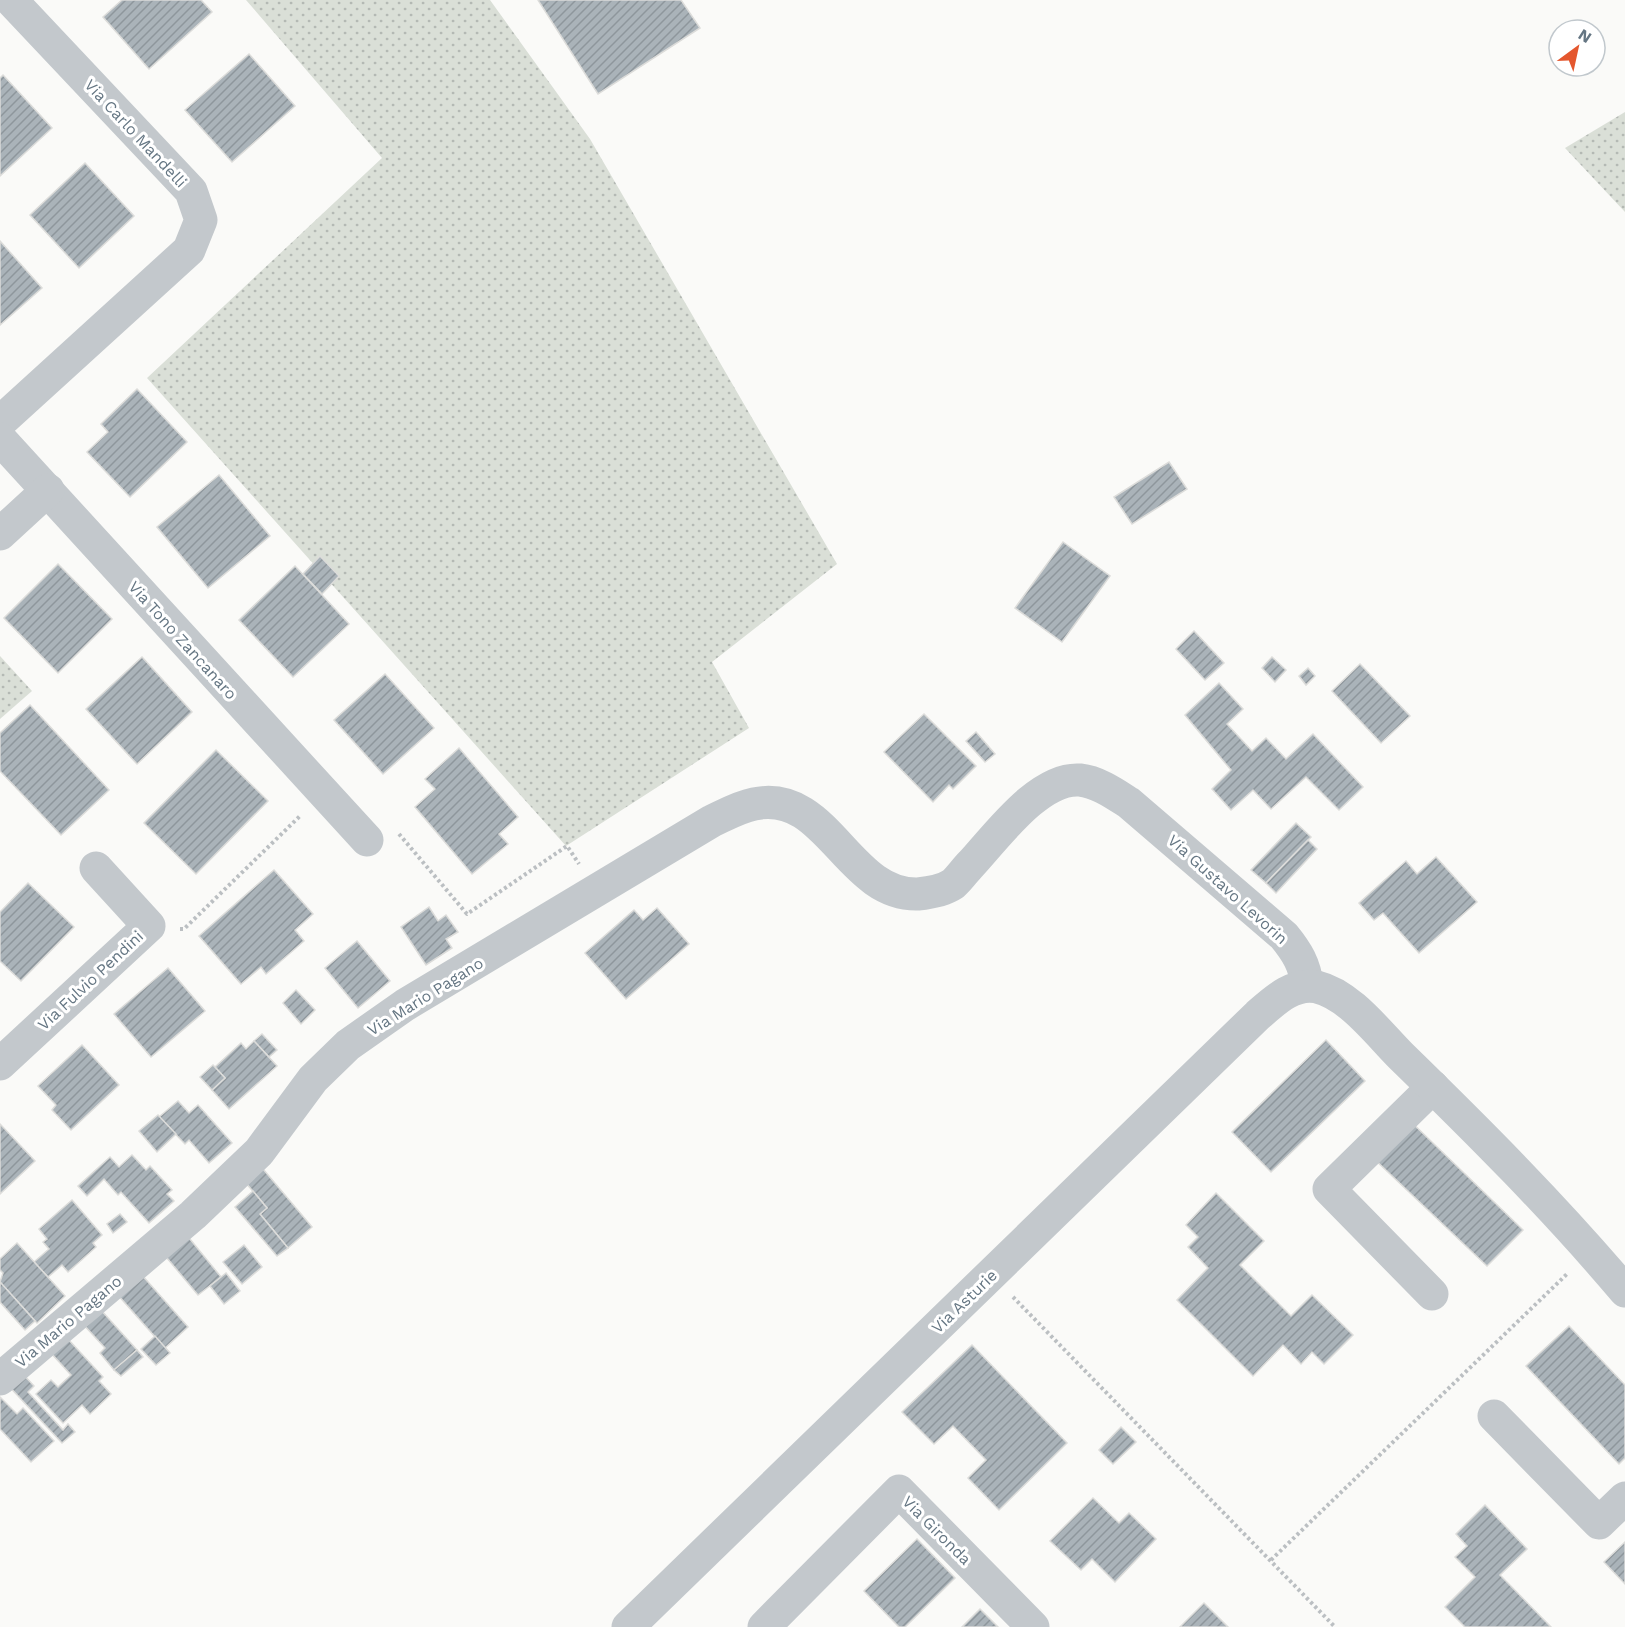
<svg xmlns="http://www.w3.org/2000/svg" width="1625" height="1627" viewBox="0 0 1625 1627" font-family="'Work Sans',sans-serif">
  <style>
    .grass { fill: url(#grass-dots) }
    .building { fill: url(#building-hatch); stroke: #dcdcda; stroke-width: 1.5 }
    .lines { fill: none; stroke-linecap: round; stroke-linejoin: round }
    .path { stroke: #bbbfc2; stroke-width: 4; stroke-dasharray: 3 3; stroke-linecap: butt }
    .minor { stroke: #c3c8cc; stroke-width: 33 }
    .labels { text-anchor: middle; stroke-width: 6; stroke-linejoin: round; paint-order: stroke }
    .street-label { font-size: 16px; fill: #657683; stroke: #fff }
  </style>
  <defs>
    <pattern id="grass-dots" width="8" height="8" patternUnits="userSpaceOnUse" patternTransform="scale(1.5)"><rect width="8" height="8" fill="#dadfd7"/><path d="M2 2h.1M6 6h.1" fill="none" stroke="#b4b9b4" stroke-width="1.8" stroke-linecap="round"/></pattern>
    <pattern id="building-hatch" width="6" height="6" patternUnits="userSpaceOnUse" patternTransform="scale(1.5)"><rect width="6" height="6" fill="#aab3b9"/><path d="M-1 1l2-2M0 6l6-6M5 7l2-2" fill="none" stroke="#8e969c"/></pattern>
  </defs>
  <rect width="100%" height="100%" fill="#fafaf8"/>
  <g class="grass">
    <polygon points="246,0 490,0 590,139 837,564 712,662 749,728 566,846 147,378 382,158"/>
    <polygon points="1625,112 1625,212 1565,148"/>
    <polygon points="0,656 32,691 0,719"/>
  </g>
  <g class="building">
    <polygon points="122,0 201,0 212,12 149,69 103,17"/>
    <polygon points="538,0 681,0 700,28 598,94"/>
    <polygon points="249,54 295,106 232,162 185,110"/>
    <polygon points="3,75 52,128 0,176 0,78"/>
    <polygon points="85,163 134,216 79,268 30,215"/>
    <polygon points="0,241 42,288 0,325"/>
    <polygon points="137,389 187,442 130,497 87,452 108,432 101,424"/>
    <polygon points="1169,462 1187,489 1132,524 1114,497"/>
    <polygon points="219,475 270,536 208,588 157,527"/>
    <polygon points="1063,542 1110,576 1062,642 1015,608"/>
    <polygon points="320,556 339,576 322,594 303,574"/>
    <polygon points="58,564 112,619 58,673 4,618"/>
    <polygon points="295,566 349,624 293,677 239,620"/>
    <polygon points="1194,631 1224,663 1205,680 1176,649"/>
    <polygon points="142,657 192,712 137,764 86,709"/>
    <polygon points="1272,657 1286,670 1275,682 1262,668"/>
    <polygon points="1360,664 1410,716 1381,743 1332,691"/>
    <polygon points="1308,668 1315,676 1306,685 1299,676"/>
    <polygon points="385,674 434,728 383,774 334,720"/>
    <polygon points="1219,683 1243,709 1227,724 1252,751 1266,738 1286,759 1313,734 1363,787 1339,810 1306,777 1271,809 1253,790 1231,810 1212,789 1231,770 1185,715"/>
    <polygon points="30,705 109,790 61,835 0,771 0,733"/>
    <polygon points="924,714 976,766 953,789 949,785 933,802 884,752"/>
    <polygon points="976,732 995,754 985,762 966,741"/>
    <polygon points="459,748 518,817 499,834 508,844 472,874 415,807 435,789 425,779"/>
    <polygon points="216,750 268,801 196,874 144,823"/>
    <polygon points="1296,823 1311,837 1266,883 1251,870"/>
    <polygon points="1308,840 1317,849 1276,893 1266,883"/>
    <polygon points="1436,857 1477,902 1419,953 1383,913 1374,920 1359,903 1406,861 1417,874"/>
    <polygon points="274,870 313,914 295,930 304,941 266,974 261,967 241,984 199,936"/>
    <polygon points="28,883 74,927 21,981 0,961 0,912"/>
    <polygon points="429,907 438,921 446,915 458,932 446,939 452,948 426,965 401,927"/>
    <polygon points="657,908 689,944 626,999 585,953 634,910 643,920"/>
    <polygon points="357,941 390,981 358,1008 325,968"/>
    <polygon points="168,968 205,1011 151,1057 114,1014"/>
    <polygon points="296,990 315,1010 301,1024 283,1003"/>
    <polygon points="262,1034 277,1050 269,1057 254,1041"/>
    <polygon points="1326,1040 1365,1081 1271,1172 1232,1132"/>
    <polygon points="254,1041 277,1066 229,1109 212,1090 225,1078 215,1067 241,1043 246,1049"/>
    <polygon points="82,1045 119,1085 71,1130 52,1110 56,1105 38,1086"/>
    <polygon points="213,1065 225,1078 212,1090 200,1077"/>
    <polygon points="178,1101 189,1113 198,1105 232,1143 209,1163 189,1140 185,1144 159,1117"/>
    <polygon points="158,1115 176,1134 157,1152 139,1131"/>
    <polygon points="1406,1117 1523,1230 1487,1266 1369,1154"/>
    <polygon points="0,1124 35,1161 0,1194"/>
    <polygon points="132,1155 146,1170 150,1166 172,1190 167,1194 174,1201 149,1223 121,1192 118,1195 104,1179 87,1196 78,1186 110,1157 119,1167"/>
    <polygon points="263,1169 312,1227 288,1248 260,1214 267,1208 246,1183"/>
    <polygon points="253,1191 267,1208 260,1214 288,1248 277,1256 235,1207"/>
    <polygon points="1216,1193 1264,1241 1240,1265 1291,1316 1312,1295 1353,1335 1324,1364 1312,1352 1301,1364 1283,1345 1253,1376 1177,1300 1208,1268 1188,1247 1198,1237 1186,1225"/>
    <polygon points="72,1200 102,1235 93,1243 96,1247 68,1272 62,1265 48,1277 34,1262 49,1249 43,1242 47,1239 39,1229"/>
    <polygon points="120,1214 127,1222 113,1233 107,1224"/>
    <polygon points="185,1233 221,1277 198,1295 162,1252"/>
    <polygon points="17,1243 65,1296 37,1323 0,1282 3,1273 0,1270 0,1259"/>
    <polygon points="244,1245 262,1267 242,1284 223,1262"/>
    <polygon points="140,1273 188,1327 165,1348 117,1294"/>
    <polygon points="226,1273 240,1291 224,1304 210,1286"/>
    <polygon points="0,1282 35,1321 25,1330 0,1302"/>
    <polygon points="100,1309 137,1350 114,1370 100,1353 105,1348 83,1324"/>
    <polygon points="1569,1326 1625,1385 1625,1458 1619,1464 1526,1366"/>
    <polygon points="155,1336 170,1353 156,1365 141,1349"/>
    <polygon points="67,1338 103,1377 99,1381 111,1394 90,1414 82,1405 63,1423 36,1394 51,1380 58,1387 71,1375 51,1353"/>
    <polygon points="972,1345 1067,1443 999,1510 968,1478 986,1460 953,1426 934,1444 902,1412"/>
    <polygon points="137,1350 143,1357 121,1376 114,1370"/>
    <polygon points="20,1371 34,1386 28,1392 63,1430 68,1424 75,1432 62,1443 6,1383"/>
    <polygon points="0,1397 17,1414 23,1408 54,1441 31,1462 0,1429"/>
    <polygon points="1121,1427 1136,1442 1113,1464 1099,1450"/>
    <polygon points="1093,1498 1119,1523 1129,1513 1156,1539 1115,1582 1092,1559 1081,1570 1050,1541"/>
    <polygon points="1485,1505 1527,1549 1500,1575 1551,1627 1465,1627 1445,1607 1475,1577 1455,1557 1467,1546 1456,1534"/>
    <polygon points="917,1539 955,1578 905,1627 899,1627 864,1591"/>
    <polygon points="1625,1542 1625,1584 1604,1562"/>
    <polygon points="1204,1603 1228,1627 1180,1627"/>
    <polygon points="980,1609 998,1627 962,1627"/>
  </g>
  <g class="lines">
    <g class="path">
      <polyline points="399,834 467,914 567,846 579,864"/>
      <polyline points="180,929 184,929 300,816"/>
      <polyline points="1013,1297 1335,1627"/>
      <polyline points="1271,1560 1568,1273"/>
    </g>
    <g class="minor">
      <polyline points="0,422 189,250 201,220 191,191 11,0"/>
      <polyline points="0,439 367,840"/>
      <polyline points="0,534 48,490"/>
      <polyline points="0,1064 149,926 96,868"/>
      <polyline points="1432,1294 1329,1189 1433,1087"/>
      <path d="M0,1379L193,1215L259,1152L313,1079L348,1045L405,1005L712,821C725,815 739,807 754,804C828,788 847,896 918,894C928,893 944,890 953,884C959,879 965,870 971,864C997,836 1039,777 1080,780C1098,782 1115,794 1129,803L1284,936C1297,952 1305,965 1307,985"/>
      <polyline points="1494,1416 1599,1523 1625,1498"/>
      <path d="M628,1627L1258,1015C1274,1001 1294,982 1317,987C1350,995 1378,1033 1401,1056C1478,1131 1556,1209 1625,1291"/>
      <polyline points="764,1627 899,1491 1033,1627"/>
    </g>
  </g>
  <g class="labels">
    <g class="street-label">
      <text transform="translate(136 133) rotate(47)" y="6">Via Carlo Mandelli</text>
      <text transform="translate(183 640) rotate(48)" y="6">Via Tono Zancanaro</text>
      <text transform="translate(1228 889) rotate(42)" y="6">Via Gustavo Levorin</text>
      <text transform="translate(90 980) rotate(-43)" y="6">Via Fulvio Pendini</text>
      <text transform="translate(425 996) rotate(-32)" y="6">Via Mario Pagano</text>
      <text transform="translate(964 1301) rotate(-44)" y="6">Via Asturie</text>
      <text transform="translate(68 1321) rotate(-40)" y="6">Via Mario Pagano</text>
      <text transform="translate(937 1530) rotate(45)" y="6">Via Gironda</text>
    </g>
  </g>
  <g transform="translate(1577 48) rotate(33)"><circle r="28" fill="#ffffff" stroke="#c1c8cd" stroke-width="1.5"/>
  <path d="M0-4.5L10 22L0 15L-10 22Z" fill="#e4572e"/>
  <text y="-9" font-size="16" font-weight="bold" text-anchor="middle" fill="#657683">N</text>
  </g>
</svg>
